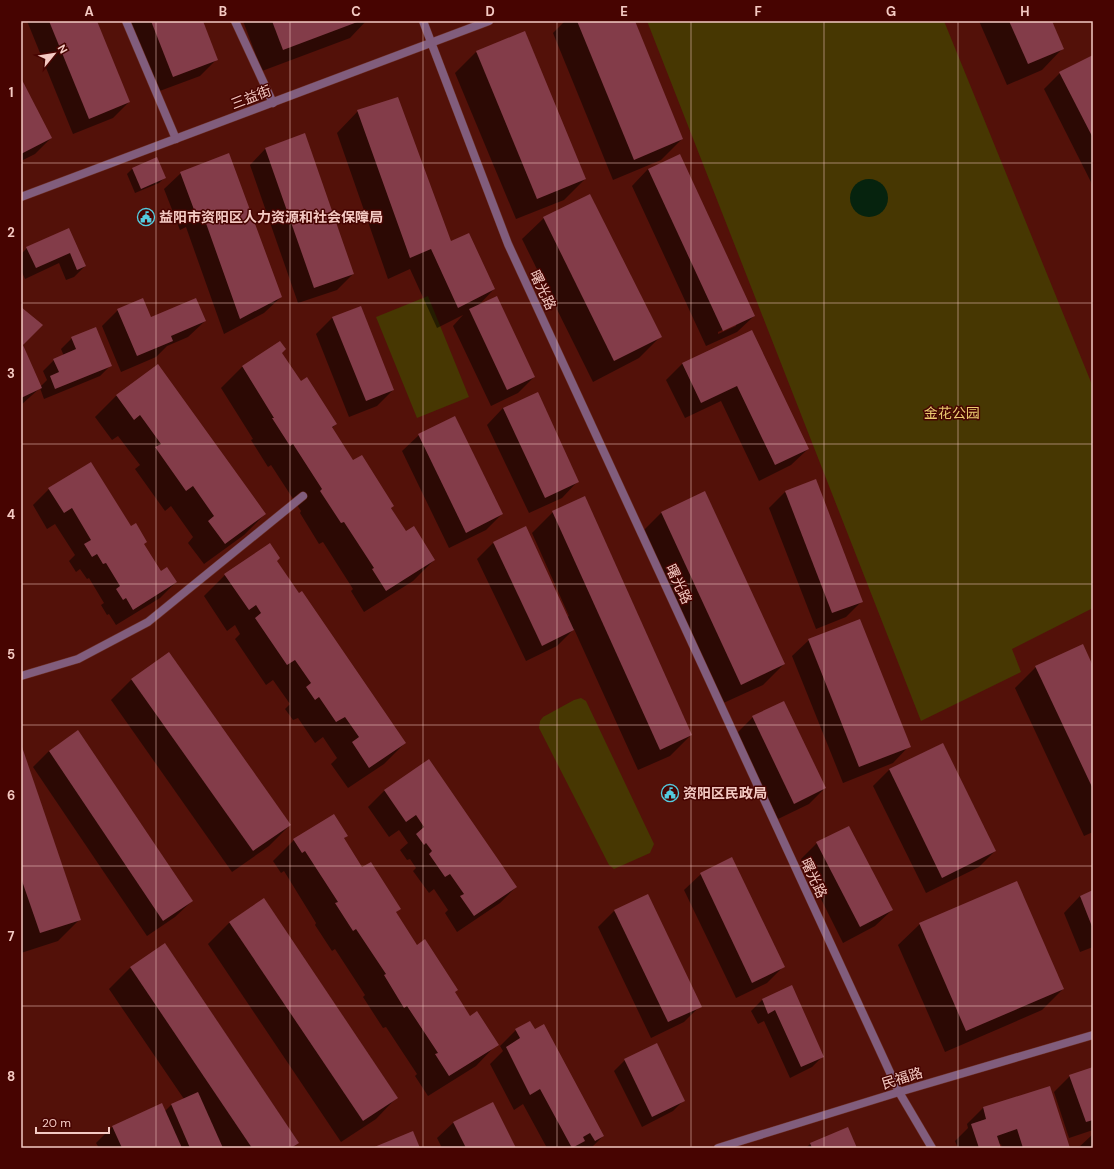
<svg xmlns="http://www.w3.org/2000/svg" width="1114" height="1169" viewBox="0 0 1114 1169" font-family="'DM Sans','Noto Sans SC',sans-serif">
  <style>
    .green { fill: #473702 }
    .water { fill: #06230e }
    .shadow { fill: #0007; fill-rule: evenodd }
    .building { fill: #833c49 }
    .lines { fill: none; stroke-linecap: round; stroke-linejoin: round }
    .service-casing { stroke: #6d2f27; stroke-width: 9 }
    .tertiary-casing { stroke: #6d2f27; stroke-width: 9 }
    .service { stroke: #815d7d; stroke-width: 8 }
    .tertiary { stroke: #815d7d; stroke-width: 8 }
    .grid { fill: none; stroke: #f4cac3; stroke-width: 1; stroke-opacity: 0.55 }
    .labels { text-anchor: middle; stroke-width: 3; stroke-linejoin: round; paint-order: stroke }
    .street-label { font-size: 14px; fill: #f4cac3; stroke: #470401 }
    .poi-label { font-size: 14px; font-weight: bold; fill: #f4cac3; stroke: #470401; text-anchor: start }
    .park-label { font-size: 14px; fill: #ebca6f; stroke: #470401 }
    .neatline { fill: none; stroke: #f4cac3; stroke-width: 1.5 }
    .grid-label { font-size: 13px; text-anchor: middle; font-weight: bold; fill: #f4cac3 }
  </style>
  <rect width="100%" height="100%" fill="#531109"/>
  <g class="green">
    <polygon points="647,21 944,21 1093,387 1093,608 1012,649 1021,672 921,721"/>
    <polygon points="428,296 469,397 417,418 376,317"/>
    <polygon points="581,698 586,701 654,844 650,853 614,869 609,865 539,728 540,721 543,717 574,700"/>
  </g>
  <circle class="water" cx="869" cy="198" r="19"/>
  <g class="shadow">
    <polygon points="27,21 96,21 129,102 113,118 73,134"/>
    <polygon points="129,21 202,21 217,59 200,76 157,92"/>
    <polygon points="243,21 366,21 350,38 262,71"/>
    <polygon points="565,21 633,21 682,139 661,160 613,180 553,33"/>
    <polygon points="979,21 1051,21 1063,48 1042,70 1007,85"/>
    <polygon points="476,52 585,179 564,200 516,219 455,73"/>
    <polygon points="1093,56 1093,186 1044,89 1060,73"/>
    <polygon points="21,80 51,138 35,154 21,161"/>
    <polygon points="358,111 451,243 494,289 478,306 534,377 518,393 491,406 453,326 463,315 437,328 410,269 388,279 337,133"/>
    <polygon points="266,148 353,274 337,290 298,303 250,165"/>
    <polygon points="156,158 165,177 159,183 135,193 127,174 132,169"/>
    <path d="M648,169L754,316L737,332L706,346L632,186ZM736,324V326L718,334V332Z"/>
    <polygon points="181,173 281,297 264,313 224,334 186,227 180,230 164,189"/>
    <polygon points="544,218 660,337 639,358 593,382 522,239"/>
    <polygon points="68,230 85,266 74,277 66,280 59,263 25,279 21,270 21,254 27,248"/>
    <polygon points="21,308 21,345 40,387 47,380 43,371 54,360 64,356 61,349 72,338 111,365 100,376 44,399 40,388 21,405"/>
    <polygon points="360,308 393,390 377,406 349,417 316,334 332,318"/>
    <polygon points="118,310 151,319 205,321 188,337 167,346 156,357 121,372 102,326"/>
    <polygon points="752,332 808,449 791,465 759,481 721,401 685,418 666,380 682,364"/>
    <polygon points="280,342 281,353 301,382 336,424 332,428 353,461 391,508 406,533 434,560 413,581 364,612 351,591 353,589 323,542 319,544 300,513 301,511 271,465 268,467 251,440 253,439 221,388 242,367"/>
    <polygon points="158,366 265,514 244,535 204,564 188,543 193,537 171,506 165,511 135,469 140,465 118,436 112,440 95,417 116,396"/>
    <polygon points="503,408 578,481 562,498 529,513 487,425"/>
    <polygon points="419,435 502,514 486,530 449,548 402,451"/>
    <polygon points="90,463 130,528 143,544 160,572 176,582 160,598 116,625 109,614 107,615 101,605 104,603 89,578 87,579 80,569 76,572 69,561 75,555 55,524 47,529 33,505 49,489"/>
    <polygon points="705,492 784,664 763,685 719,705 640,534 661,513"/>
    <polygon points="785,492 862,601 846,617 816,629 769,508"/>
    <polygon points="553,512 691,735 670,756 638,770 574,629 557,646 526,661 477,559 493,543 567,617 569,616 532,533"/>
    <polygon points="276,561 405,743 384,764 348,788 331,764 337,758 323,737 315,743 298,718 293,720 285,709 290,704 273,680 266,685 235,639 240,634 235,625 227,631 204,596 225,575"/>
    <polygon points="809,640 909,746 893,763 843,783 792,656"/>
    <polygon points="1036,667 1093,668 1093,832 1084,836 1015,688"/>
    <polygon points="132,679 290,825 269,846 232,872 111,700"/>
    <polygon points="753,717 825,788 809,804 778,819 737,733"/>
    <polygon points="942,744 995,851 979,867 926,893 873,786 889,770"/>
    <polygon points="21,746 80,919 58,941 21,953"/>
    <polygon points="49,751 192,901 175,917 147,936 33,767"/>
    <polygon points="429,760 516,887 500,903 457,932 445,913 448,910 434,889 429,893 413,871 416,868 410,859 407,860 400,850 408,843 399,830 389,837 368,807 384,791"/>
    <polygon points="346,836 343,839 361,869 399,909 395,913 416,946 454,993 470,1017 497,1044 476,1066 428,1096 415,1076 417,1074 386,1027 383,1028 363,997 365,995 335,949 332,951 315,925 316,923 284,871 281,873 273,861 294,840"/>
    <polygon points="817,843 892,910 875,926 843,943 801,859"/>
    <polygon points="701,874 783,967 767,983 736,998 684,890"/>
    <polygon points="1093,892 1093,947 1080,952 1064,913 1080,896"/>
    <polygon points="264,900 397,1097 376,1119 341,1142 208,944 229,923"/>
    <polygon points="614,911 700,1006 684,1022 651,1038 598,927"/>
    <polygon points="920,924 1063,989 1042,1010 945,1052 898,945"/>
    <polygon points="165,944 298,1142 293,1148 99,1148 96,1143 112,1127 164,1112 171,1105 184,1099 109,989 130,968"/>
    <polygon points="792,987 823,1056 812,1067 790,1078 764,1021 758,1024 751,1011 762,1000"/>
    <polygon points="516,1030 603,1136 591,1148 547,1148 523,1104 514,1110 490,1064 503,1051 500,1046"/>
    <polygon points="625,1060 683,1101 673,1111 642,1127 614,1071"/>
    <polygon points="1093,1068 1093,1130 1069,1138 1054,1092 1070,1076"/>
    <polygon points="1049,1087 1069,1148 1002,1148 1001,1144 999,1145 1000,1148 958,1148 955,1141 968,1128 967,1124 983,1108"/>
    <polygon points="454,1122 515,1148 442,1148 437,1138"/>
    <polygon points="1093,1134 1093,1148 1078,1148 1092,1135"/>
    <polygon points="810,1144 856,1148 806,1148"/>
  </g>
  <g class="building">
    <polygon points="49,21 97,21 130,102 89,119"/>
    <polygon points="151,21 203,21 218,60 173,77"/>
    <polygon points="272,21 360,21 283,50"/>
    <polygon points="577,21 635,21 683,139 634,160"/>
    <polygon points="1009,21 1052,21 1064,49 1028,64"/>
    <polygon points="525,31 586,179 537,199 476,51"/>
    <polygon points="1093,55 1093,138 1059,72"/>
    <polygon points="21,78 52,138 21,154"/>
    <polygon points="398,97 451,241 469,233 495,289 458,308 431,249 410,258 357,110"/>
    <polygon points="305,133 354,274 314,288 265,148"/>
    <polygon points="229,153 282,297 240,319 202,212 196,215 180,172"/>
    <polygon points="680,154 755,316 723,331 648,169"/>
    <polygon points="157,157 166,178 141,189 132,168"/>
    <polygon points="590,194 662,337 614,361 543,217"/>
    <polygon points="69,228 86,266 77,270 70,253 36,268 26,247"/>
    <polygon points="497,296 535,377 507,390 469,309"/>
    <polygon points="143,298 151,317 196,298 206,321 171,336 173,341 137,356 117,309"/>
    <polygon points="361,306 394,390 366,401 332,317"/>
    <polygon points="21,307 43,325 23,345 42,388 21,398"/>
    <polygon points="96,327 112,366 55,389 50,376 59,372 53,359 76,349 71,337"/>
    <polygon points="752,330 809,449 775,465 737,386 701,403 682,363"/>
    <polygon points="280,341 286,349 282,353 301,381 307,377 337,424 332,427 353,460 362,455 394,506 391,508 406,531 414,526 435,560 386,591 372,569 374,568 344,522 341,523 320,491 322,489 293,444 290,446 272,418 274,418 242,366"/>
    <polygon points="158,364 266,514 225,544 208,521 214,516 193,486 186,491 155,447 161,444 140,415 134,420 116,395"/>
    <polygon points="538,392 579,482 545,498 503,408"/>
    <polygon points="455,416 503,514 466,533 418,434"/>
    <polygon points="91,462 131,526 136,523 147,542 144,544 161,571 167,567 177,582 133,610 126,598 123,600 116,589 120,586 106,563 103,564 97,554 92,557 84,544 91,540 72,508 64,513 48,488"/>
    <polygon points="816,479 863,602 832,613 785,491"/>
    <polygon points="705,491 785,664 741,685 661,512"/>
    <polygon points="585,496 692,735 660,750 552,511"/>
    <polygon points="526,526 574,630 542,646 493,542"/>
    <polygon points="270,543 280,558 277,561 299,593 302,591 406,743 369,768 352,742 359,737 345,717 336,722 319,697 315,700 306,687 311,683 295,660 287,665 255,618 261,613 256,605 249,610 224,574"/>
    <polygon points="860,619 911,747 859,767 808,639"/>
    <polygon points="1083,644 1093,666 1093,789 1035,666"/>
    <polygon points="169,652 291,825 253,851 131,679"/>
    <polygon points="784,701 826,788 794,804 752,716"/>
    <polygon points="78,730 193,901 163,921 49,751"/>
    <polygon points="943,743 996,851 942,878 889,769"/>
    <polygon points="21,744 81,920 40,933 21,878"/>
    <polygon points="429,759 517,887 474,916 460,896 464,894 450,874 445,877 429,854 432,851 426,843 424,845 416,834 424,827 416,815 406,822 384,790"/>
    <polygon points="334,814 348,836 344,838 362,867 371,862 401,909 396,912 417,945 425,939 458,990 455,992 470,1016 477,1011 499,1045 449,1076 435,1054 438,1053 407,1006 404,1008 384,975 386,974 356,929 353,931 335,903 338,902 305,851 302,853 293,839"/>
    <polygon points="849,826 893,910 860,927 816,842"/>
    <polygon points="732,857 785,967 752,983 700,873"/>
    <polygon points="1017,881 1064,989 966,1031 919,923"/>
    <polygon points="1093,890 1093,929 1080,896"/>
    <polygon points="648,894 702,1007 668,1022 614,910"/>
    <polygon points="264,898 398,1098 363,1121 229,922"/>
    <polygon points="165,943 299,1143 291,1148 252,1148 130,967"/>
    <polygon points="792,985 824,1057 801,1067 775,1010 768,1014 762,999"/>
    <polygon points="530,1021 535,1029 544,1024 604,1136 595,1141 590,1133 583,1137 585,1141 572,1148 540,1089 530,1095 506,1047 520,1038 515,1029"/>
    <polygon points="657,1043 685,1101 652,1117 624,1059"/>
    <polygon points="1093,1067 1093,1120 1086,1122 1069,1075"/>
    <polygon points="1050,1086 1070,1148 1023,1148 1017,1129 997,1136 1001,1148 979,1148 971,1124 986,1119 983,1107"/>
    <polygon points="198,1092 223,1148 190,1148 171,1104"/>
    <polygon points="493,1102 516,1148 466,1148 453,1122"/>
    <polygon points="162,1103 182,1148 122,1148 112,1126"/>
    <polygon points="848,1127 857,1148 812,1148 810,1143"/>
    <polygon points="413,1131 420,1148 372,1148"/>
  </g>
  <g class="lines">
    <g class="service-casing">
      <g id="service">
        <polyline points="126,21 176,139"/>
        <polyline points="235,21 273,103"/>
        <polyline points="21,676 78,659 148,622 303,496"/>
      </g>
    </g>
    <g class="tertiary-casing">
      <g id="tertiary">
        <polyline points="423,21 508,244 899,1092 932,1148"/>
        <polyline points="21,197 489,21"/>
        <polyline points="718,1148 899,1092 1093,1035"/>
      </g>
    </g>
    <use href="#service" class="service"/>
    <use href="#tertiary" class="tertiary"/>
  </g>
  <path class="grid" d="M156,21V1148M290,21V1148M423,21V1148M557,21V1148M691,21V1148M824,21V1148M958,21V1148M21,163H1093M21,303H1093M21,444H1093M21,584H1093M21,725H1093M21,866H1093M21,1006H1093"/>
  <defs>
    <g id="civic-ring" transform="scale(0.9)"><circle r="9.5" fill="#470401" stroke="#54cade" stroke-width="1.5"/><path d="M-.6-6.5H3V-4.5H.6V-3L4-1V1h2V6H-6V1h2V-1L-.6-3ZM-1.2 2.5V6h2.4V2.5Z" fill="#54cade"/></g>
  </defs>
  <g fill-rule="evenodd">
    <use href="#civic-ring" x="146" y="217"/>
    <use href="#civic-ring" x="670" y="793"/>
  </g>
  <g class="labels">
    <g class="street-label">
      <text transform="translate(251 97) rotate(-21)" y="5">三益街</text>
      <text transform="translate(543 290) rotate(65)" y="5">曙光路</text>
      <text transform="translate(679 584) rotate(65)" y="5">曙光路</text>
      <text transform="translate(814 878) rotate(65)" y="5">曙光路</text>
      <text transform="translate(902 1078) rotate(-17)" y="5">民福路</text>
    </g>
    <g class="poi-label">
      <text x="159" y="222">益阳市资阳区人力资源和社会保障局</text>
      <text x="683" y="798">资阳区民政局</text>
    </g>
    <g class="park-label">
      <text x="952" y="418">金花公园</text>
    </g>
  </g>
  <rect width="1114" height="1169" fill="none" stroke="#470401" stroke-width="44"/>
  <g transform="translate(54 54) rotate(60)" stroke="#470401" stroke-width="3" paint-order="stroke">
  <path d="M0-3L7 15L0 10L-7 15Z" fill="#f4cac3"/>
  <text y="-6" font-size="11" font-weight="bold" text-anchor="middle" fill="#f4cac3">N</text>
  </g>
  <path d="M36 1127v6h73v-6" fill="none" stroke="#f4cac3" stroke-width="2"/>
  <text x="42" y="1127" font-size="12" fill="#f4cac3" stroke="#470401" stroke-width="3" paint-order="stroke">20 m</text>
  <rect x="22" y="22" width="1070" height="1125" class="neatline"/>
  <g class="grid-label">
    <text x="89" y="16">A</text>
    <text x="223" y="16">B</text>
    <text x="356" y="16">C</text>
    <text x="490" y="16">D</text>
    <text x="624" y="16">E</text>
    <text x="758" y="16">F</text>
    <text x="891" y="16">G</text>
    <text x="1025" y="16">H</text>
    <text x="11" y="97">1</text>
    <text x="11" y="237">2</text>
    <text x="11" y="378">3</text>
    <text x="11" y="519">4</text>
    <text x="11" y="659">5</text>
    <text x="11" y="800">6</text>
    <text x="11" y="941">7</text>
    <text x="11" y="1081">8</text>
  </g>
</svg>
